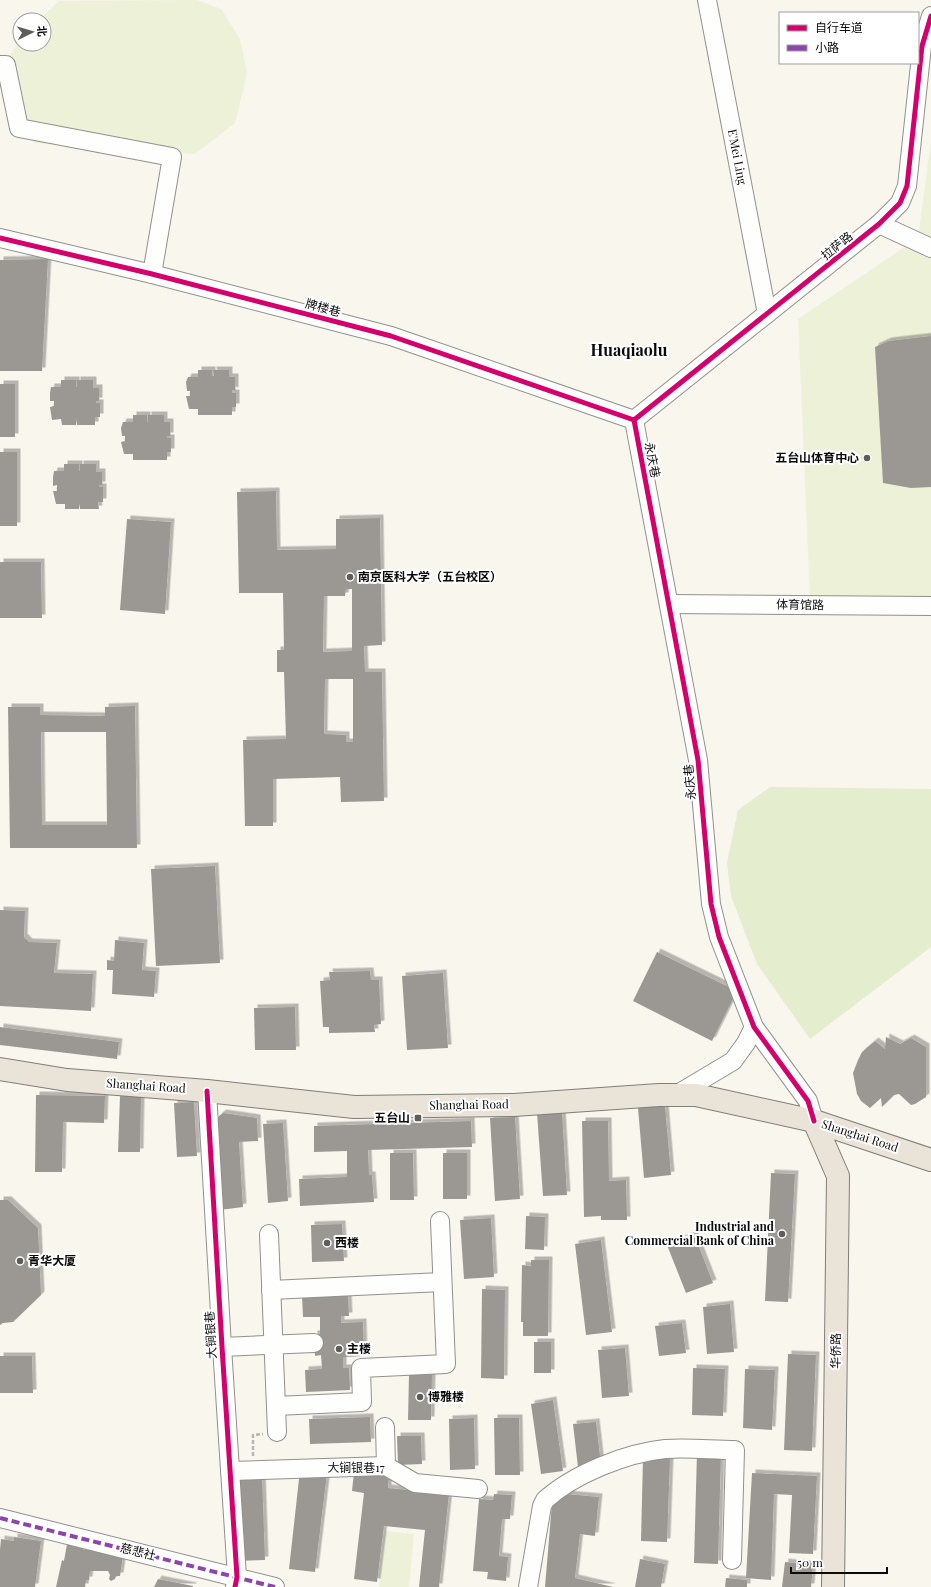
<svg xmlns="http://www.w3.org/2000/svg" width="931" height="1587" viewBox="0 0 931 1587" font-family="'Playfair Display','Noto Sans SC',serif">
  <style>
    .green { fill: #e5edcf }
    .pitch { fill: #edf1d8 }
    .building { fill: #9b9894; fill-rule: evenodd; filter: url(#shadow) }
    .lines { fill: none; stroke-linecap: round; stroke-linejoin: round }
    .minor-casing { stroke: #92908d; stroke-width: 20 }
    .major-casing { stroke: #7f7e7a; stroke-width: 24 }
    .path { stroke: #b7b6b5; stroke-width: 2.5; stroke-dasharray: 4 2; stroke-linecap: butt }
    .minor { stroke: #fefefc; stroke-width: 18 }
    .major { stroke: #eae3d8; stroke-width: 22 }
    .quiet { stroke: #8e44ad; stroke-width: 4; stroke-dasharray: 8 4; stroke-linecap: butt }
    .cycleway-casing { stroke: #fff; stroke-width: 8 }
    .cycleway { stroke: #d6006c; stroke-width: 5 }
    .poi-dot { fill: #5e5d5a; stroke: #fff; stroke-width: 1.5 }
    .labels { text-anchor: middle; stroke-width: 4; stroke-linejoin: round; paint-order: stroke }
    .street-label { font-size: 12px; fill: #0a0a0a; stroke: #fff }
    .poi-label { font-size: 12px; font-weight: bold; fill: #0a0a0a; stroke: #fff; text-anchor: start }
    .district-label { font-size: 16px; font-weight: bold; fill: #0a0a0a; stroke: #fff }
  </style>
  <defs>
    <filter id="shadow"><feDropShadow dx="3.5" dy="-3.5" stdDeviation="0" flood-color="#0004"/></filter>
  </defs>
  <rect width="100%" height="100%" fill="#f9f6ee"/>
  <polygon class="green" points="770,787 931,789 931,947 810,1039 757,964 731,896 727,862 738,810"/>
  <g class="pitch">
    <polygon points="197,0 221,9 240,39 247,73 235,123 195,154 34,143 13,114 6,61 20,41 20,44 44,44 44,20 39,20 59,1"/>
    <polygon points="931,140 931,597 810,598 798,319 918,238"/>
    <polygon points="385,1531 414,1534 409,1587 379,1587"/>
  </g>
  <g class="building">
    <polygon points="48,259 42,371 0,371 0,260"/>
    <polygon points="931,336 931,487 911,488 883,483 875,347 888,341"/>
    <polygon points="198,370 212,370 212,376 214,376 213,370 229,370 229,377 235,377 235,391 232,390 232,393 236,393 236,407 232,407 232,415 213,415 214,408 213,415 198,415 198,409 189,409 186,396 190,396 190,391 187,391 186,382 188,377 198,377"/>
    <polygon points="61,380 76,380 76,387 77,387 77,380 93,380 93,388 99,388 99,401 96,401 96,403 100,403 100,417 95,417 95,425 77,425 77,418 76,425 62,425 61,419 52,420 50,407 54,406 54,401 50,401 50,393 51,387 61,387"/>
    <rect x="0" y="384" width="15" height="53"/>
    <polygon points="133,415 147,415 147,421 148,422 148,415 164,415 164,422 170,422 170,436 167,436 167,438 171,438 171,452 167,452 167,460 148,460 148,453 148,460 133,460 133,454 124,454 121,442 125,441 125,436 122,436 121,428 123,422 133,422"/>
    <rect x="0" y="452" width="17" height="74"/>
    <polygon points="64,464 79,464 79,471 80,471 80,464 96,464 96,472 102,472 102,485 99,485 99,487 103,487 103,502 98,502 99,509 80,509 80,503 79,509 65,509 65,504 56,504 53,491 57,491 57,485 53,486 53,477 54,471 64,471"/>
    <path d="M276,491L277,550L336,549V519L380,518L382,645L364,646L365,672H382L384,801L341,802L340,777L273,779V826H245L243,740L286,739L284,672H277V650H284L283,593H239L237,492ZM346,589H352V651L323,652L324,596H345ZM325,679H353V742H346V735L324,734Z"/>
    <polygon points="127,519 171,522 165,614 120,610"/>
    <polygon points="0,562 41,562 42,618 0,618"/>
    <path d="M135,706L137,848H10L8,707H40V715L105,716V707ZM41,732H106L107,825H42Z"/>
    <polygon points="215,866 220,963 156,966 151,869"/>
    <polygon points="0,910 25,911 24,937 29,942 57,943 54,973 93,974 91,1011 0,1006"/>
    <polygon points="115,940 144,943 142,970 156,971 154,997 112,994 113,970 107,970 107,960 114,961"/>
    <polygon points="657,952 737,991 712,1041 633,1001"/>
    <polygon points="370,971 371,980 379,980 381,1024 374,1025 375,1032 329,1033 329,1027 323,1027 320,981 330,980 329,972"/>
    <polygon points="443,973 448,1048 407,1050 402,976"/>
    <polygon points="295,1007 296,1050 255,1050 254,1008"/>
    <polygon points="0,1027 119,1042 117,1059 0,1045"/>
    <polygon points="886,1037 900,1044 911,1038 926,1047 926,1097 915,1104 911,1105 899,1094 894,1095 882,1107 881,1098 870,1108 861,1101 857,1094 853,1073 858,1060 862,1052 875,1041 885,1049"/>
    <polygon points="36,1095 105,1096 104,1123 63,1122 62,1172 35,1172"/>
    <polygon points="120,1096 141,1097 140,1152 118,1152"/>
    <polygon points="194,1102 197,1156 177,1157 174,1103"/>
    <polygon points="665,1106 671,1175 644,1178 638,1108"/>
    <polygon points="562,1112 567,1195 543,1196 537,1113"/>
    <polygon points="223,1113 257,1118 258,1141 239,1142 243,1207 220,1210 216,1122 219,1116"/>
    <polygon points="515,1117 520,1199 495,1201 490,1118"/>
    <polygon points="471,1121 472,1147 368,1150 369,1175 372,1175 374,1202 300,1206 299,1179 347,1177 347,1151 314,1152 314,1126"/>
    <polygon points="582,1121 608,1121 609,1181 626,1180 627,1220 601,1220 601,1216 584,1217"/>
    <polygon points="283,1123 288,1201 268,1203 263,1124"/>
    <polygon points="390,1153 413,1153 414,1200 390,1200"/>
    <rect x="443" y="1153" width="24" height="46"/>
    <polygon points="771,1173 795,1174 788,1302 765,1301"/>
    <polygon points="0,1200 8,1200 38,1228 41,1295 13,1322 3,1323 0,1325"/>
    <polygon points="526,1216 545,1217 544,1250 525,1249"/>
    <polygon points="491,1218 494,1277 464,1279 460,1220"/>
    <polygon points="342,1224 344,1261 312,1262 311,1225"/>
    <polygon points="694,1234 713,1283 686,1293 667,1245"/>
    <polygon points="601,1240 612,1332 586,1335 575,1244"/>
    <polygon points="531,1260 549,1260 548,1336 523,1336 523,1322 521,1322 522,1265 531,1266"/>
    <polygon points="482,1289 505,1290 504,1379 481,1378"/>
    <polygon points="348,1294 349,1316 341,1316 341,1323 363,1322 364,1356 343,1357 343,1368 349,1368 350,1390 306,1392 305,1370 322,1369 321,1355 315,1356 314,1334 320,1334 320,1317 303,1317 302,1296"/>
    <polygon points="730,1304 734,1352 707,1354 703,1307"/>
    <polygon points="682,1323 686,1353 659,1356 655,1326"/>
    <rect x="534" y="1342" width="17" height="31"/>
    <polygon points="625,1348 629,1396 602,1398 598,1350"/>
    <polygon points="788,1354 816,1355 812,1451 784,1450"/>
    <polygon points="0,1356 32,1356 33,1393 0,1393"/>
    <polygon points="693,1368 725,1369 723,1416 692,1415"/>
    <polygon points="745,1369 775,1370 772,1430 743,1428"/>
    <polygon points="409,1375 432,1375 431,1420 408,1420"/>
    <polygon points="553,1400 563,1471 541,1474 531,1404"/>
    <polygon points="370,1417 371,1442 310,1444 309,1419"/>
    <polygon points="474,1418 475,1469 450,1470 449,1419"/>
    <polygon points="494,1418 519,1418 520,1475 495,1475"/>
    <polygon points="596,1422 601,1465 578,1467 573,1424"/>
    <polygon points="397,1436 421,1436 422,1464 398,1465"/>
    <polygon points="697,1452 721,1453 718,1564 694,1563"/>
    <polygon points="643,1458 670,1459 667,1542 641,1541"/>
    <polygon points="300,1470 327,1473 315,1572 289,1569"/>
    <polygon points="354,1472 389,1476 388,1488 449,1494 439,1587 419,1587 425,1530 384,1526 377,1582 354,1579 364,1493 352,1491"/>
    <polygon points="752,1473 817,1476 813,1554 789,1553 792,1495 774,1494 771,1580 746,1578"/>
    <polygon points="262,1474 265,1560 238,1561 235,1475"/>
    <polygon points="494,1494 512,1495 510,1519 502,1519 499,1556 508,1557 506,1581 487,1579 488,1572 473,1571 479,1499 493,1500"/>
    <polygon points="566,1494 599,1497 595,1536 580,1534 575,1578 613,1587 545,1587 552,1503"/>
    <polygon points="14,1537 41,1541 35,1587 0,1587 0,1550 1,1539 14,1541"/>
    <polygon points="67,1544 74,1545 74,1547 76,1546 81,1548 82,1547 83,1547 83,1550 91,1549 123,1556 120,1576 116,1576 115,1579 111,1581 109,1579 110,1575 108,1571 90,1571 89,1580 86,1580 85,1587 56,1587 62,1560 64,1561"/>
    <polygon points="640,1559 665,1564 661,1587 635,1587"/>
    <polygon points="785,1562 813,1565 811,1587 782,1587"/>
    <polygon points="726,1578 747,1580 747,1587 725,1587"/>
    <polygon points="158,1579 193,1586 193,1587 154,1587"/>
  </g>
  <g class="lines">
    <g class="minor-casing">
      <g id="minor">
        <polyline points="707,0 767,314"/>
        <polyline points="0,65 6,65 19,128 172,157 152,274"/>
        <polyline points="879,224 931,248"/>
        <polyline points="0,238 152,274 391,336 634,420"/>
        <polyline points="634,420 698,760 711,904 719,937 754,1027 808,1101 814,1121"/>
        <polyline points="634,420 879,224 900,203 907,186 922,46 931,16"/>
        <polyline points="669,604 931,606"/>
        <polyline points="207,1091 222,1347 237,1577 235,1587"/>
        <polyline points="676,1095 733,1061 746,1043 754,1027"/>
        <polyline points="269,1234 277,1432"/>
        <polyline points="271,1290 442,1282"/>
        <polyline points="222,1347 314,1343"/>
        <polyline points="276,1406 362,1402 361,1368 446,1364 440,1221"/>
        <polyline points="385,1427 386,1466"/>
        <polyline points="230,1471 386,1466 415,1483 478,1489"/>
        <polyline points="0,1518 275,1587"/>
        <path d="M528,1587L542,1506L545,1500C574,1474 626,1453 665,1449C688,1447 712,1450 735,1450L732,1560"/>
      </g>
    </g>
    <g class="major-casing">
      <g id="major">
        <polyline points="0,1069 67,1080 207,1091 354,1107 514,1105 659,1095 696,1095 814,1121 931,1160"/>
        <polyline points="814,1121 838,1176 833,1587"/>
      </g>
    </g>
    <polyline class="path" points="253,1456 253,1435 263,1434"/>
    <use href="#minor" class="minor"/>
    <use href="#major" class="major"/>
    <polyline class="quiet" points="0,1518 275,1587"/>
    <g class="cycleway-casing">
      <g id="cycleway">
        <polyline points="0,238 152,274 391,336 634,420"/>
        <polyline points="634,420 698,760 711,904 719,937 754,1027 808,1101 814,1121"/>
        <polyline points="634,420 879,224 900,203 907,186 922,46 931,16"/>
        <polyline points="207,1091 222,1347 237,1577 235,1587"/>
      </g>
    </g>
    <use href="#cycleway" class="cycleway"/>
  </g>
  <g class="poi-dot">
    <circle cx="867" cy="458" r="4"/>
    <circle cx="350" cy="577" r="4"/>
    <rect x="414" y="1114" width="8" height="8" rx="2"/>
    <circle cx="782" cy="1234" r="4"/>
    <circle cx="327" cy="1243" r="4"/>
    <circle cx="20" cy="1261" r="4"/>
    <circle cx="339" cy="1349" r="4"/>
    <circle cx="420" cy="1397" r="4"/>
  </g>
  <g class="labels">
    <g class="street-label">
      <text transform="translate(737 157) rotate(79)" y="4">E'Mei Ling</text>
      <text transform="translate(837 246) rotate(-39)" y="4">拉萨路</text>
      <text transform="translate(323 308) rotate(15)" y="4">牌楼巷</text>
      <text transform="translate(652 460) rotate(79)" y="4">永庆巷</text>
      <text transform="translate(800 605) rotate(1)" y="4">体育馆路</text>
      <text transform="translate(690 782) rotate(-95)" y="4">永庆巷</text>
      <text transform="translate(146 1086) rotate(4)" y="4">Shanghai Road</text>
      <text transform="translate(469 1105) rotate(-1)" y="4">Shanghai Road</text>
      <text transform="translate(860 1136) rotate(18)" y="4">Shanghai Road</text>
      <text transform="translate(211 1335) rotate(-93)" y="4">大锏银巷</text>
      <text transform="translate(836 1351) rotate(-89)" y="4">华侨路</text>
      <text x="356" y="1472">大锏银巷17</text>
      <text transform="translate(138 1552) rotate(14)" y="4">慈悲社</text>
    </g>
    <g class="poi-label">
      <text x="859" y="462" text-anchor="end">五台山体育中心</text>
      <text x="358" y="581">南京医科大学（五台校区）</text>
      <text x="410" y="1122" text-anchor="end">五台山</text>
      <text x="774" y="1231" text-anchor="end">Industrial and<tspan x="774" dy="14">Commercial Bank of China</tspan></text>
      <text x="335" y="1247">西楼</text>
      <text x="28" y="1265">青华大厦</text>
      <text x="347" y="1353">主楼</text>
      <text x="428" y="1401">博雅楼</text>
    </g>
    <g class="district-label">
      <text x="629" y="356">Huaqiaolu</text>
    </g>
  </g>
  <rect x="779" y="12" width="140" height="52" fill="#ffffff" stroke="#9d9d9d"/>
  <rect x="787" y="25" width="20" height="6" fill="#d6006c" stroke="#9d9d9d"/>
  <text x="815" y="32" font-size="12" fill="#0a0a0a">自行车道</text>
  <rect x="787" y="45" width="20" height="6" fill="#8e44ad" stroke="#9d9d9d"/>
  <text x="815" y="52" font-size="12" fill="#0a0a0a">小路</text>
  <g transform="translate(32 32) rotate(85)"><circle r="19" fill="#ffffff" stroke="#9d9d9d"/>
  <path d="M0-3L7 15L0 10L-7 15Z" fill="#5e5d5a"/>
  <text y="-6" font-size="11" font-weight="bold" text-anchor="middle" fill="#0a0a0a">北</text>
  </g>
  <path d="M791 1567v6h96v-6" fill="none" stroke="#0a0a0a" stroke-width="2"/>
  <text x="797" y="1567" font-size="12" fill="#0a0a0a" stroke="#ffffff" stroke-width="3" paint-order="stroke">50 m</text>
</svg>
